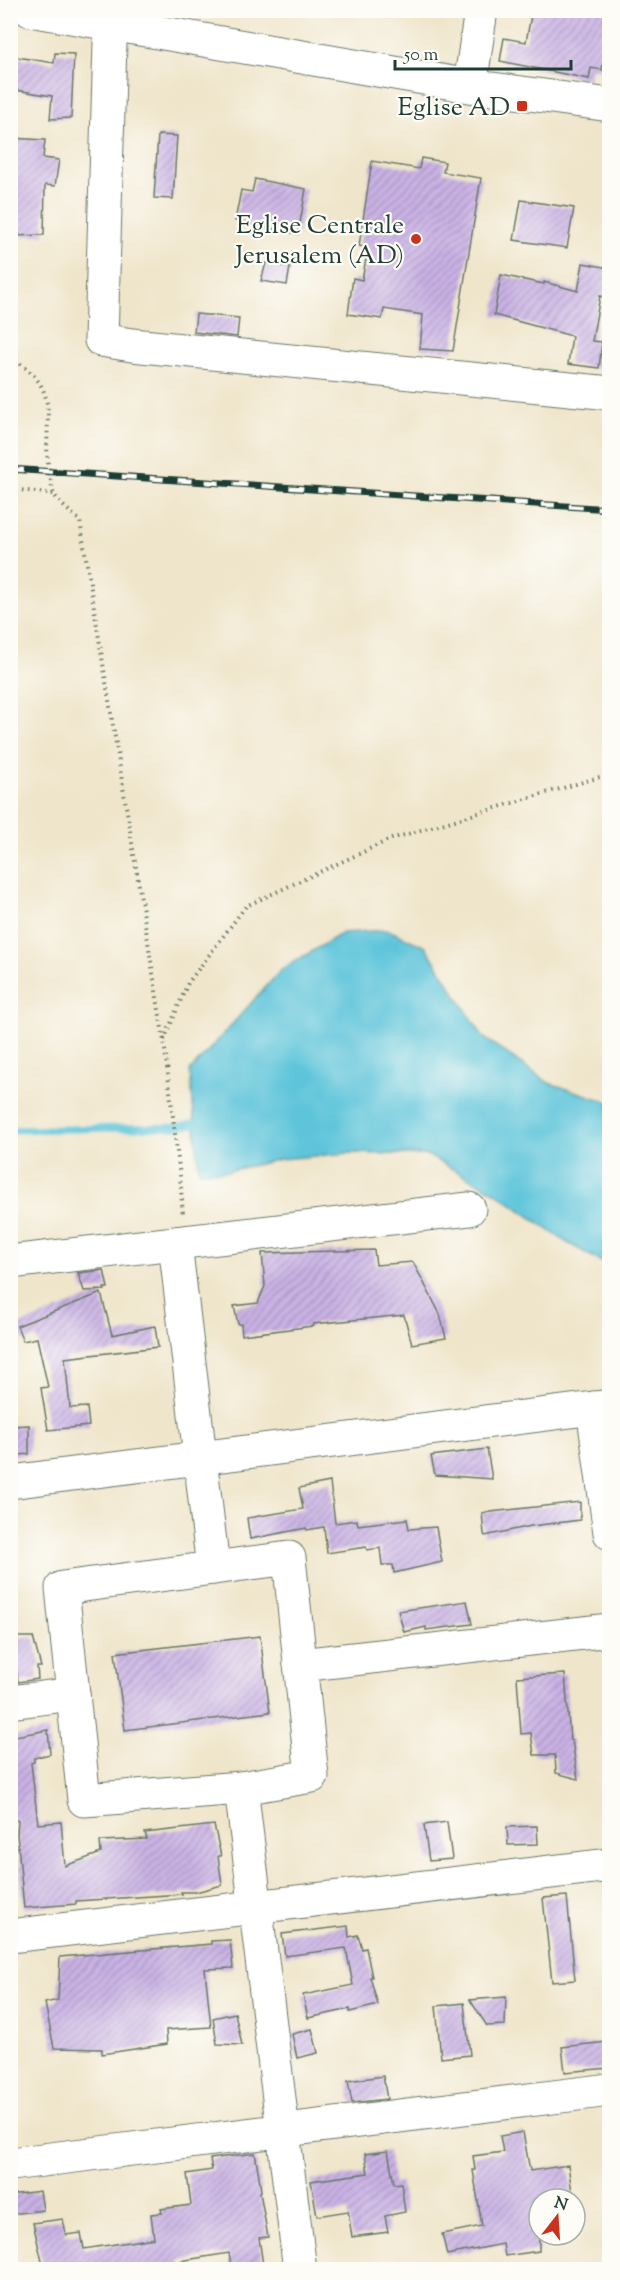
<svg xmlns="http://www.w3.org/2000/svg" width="620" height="2280" viewBox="0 0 620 2280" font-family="'Sorts Mill Goudy',serif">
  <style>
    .water { fill: #5dc4da; stroke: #3e8087; stroke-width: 1.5 }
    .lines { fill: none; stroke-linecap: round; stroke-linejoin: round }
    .stream { stroke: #5dc4da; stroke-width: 7 }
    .building { fill: url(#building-hatch) }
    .minor-casing { stroke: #687868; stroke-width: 35 }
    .path { stroke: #687868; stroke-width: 4; stroke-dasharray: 1.5 4.5; stroke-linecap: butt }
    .minor { stroke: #fff; stroke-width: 33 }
    .rail-casing { stroke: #1f3d34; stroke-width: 7 }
    .rail { stroke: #fdfcf7; stroke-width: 4.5; stroke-dasharray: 14; stroke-linecap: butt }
    .poi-dot { fill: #c8321e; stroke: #fdfcf7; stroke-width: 2 }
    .labels { text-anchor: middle; stroke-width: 4.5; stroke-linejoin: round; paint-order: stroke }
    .poi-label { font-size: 26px; fill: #1f3d34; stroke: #fdfcf7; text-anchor: end }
  </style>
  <defs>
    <pattern id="building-hatch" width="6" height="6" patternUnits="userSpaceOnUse" patternTransform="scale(1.5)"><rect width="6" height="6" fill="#cab2e5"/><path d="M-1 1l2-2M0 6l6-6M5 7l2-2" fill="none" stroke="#a392ba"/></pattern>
  </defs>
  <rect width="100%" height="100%" fill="#fdfcf7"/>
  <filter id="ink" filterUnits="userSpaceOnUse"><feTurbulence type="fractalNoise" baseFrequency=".0167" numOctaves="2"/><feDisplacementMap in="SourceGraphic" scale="12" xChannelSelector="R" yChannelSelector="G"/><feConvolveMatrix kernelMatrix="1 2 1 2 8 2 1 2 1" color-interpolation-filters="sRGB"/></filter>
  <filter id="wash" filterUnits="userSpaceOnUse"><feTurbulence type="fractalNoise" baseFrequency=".008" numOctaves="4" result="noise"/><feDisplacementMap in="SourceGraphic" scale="24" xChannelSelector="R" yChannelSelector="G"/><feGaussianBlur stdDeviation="1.35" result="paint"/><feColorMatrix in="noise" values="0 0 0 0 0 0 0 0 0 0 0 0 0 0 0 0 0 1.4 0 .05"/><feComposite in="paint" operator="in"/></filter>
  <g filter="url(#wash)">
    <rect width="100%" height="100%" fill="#efe5ca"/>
    <polygon class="water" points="388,930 426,947 483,1037 549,1083 609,1102 609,1266 566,1242 495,1192 427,1155 349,1153 281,1159 228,1171 199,1171 190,1071 282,969 343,933"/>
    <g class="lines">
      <polyline class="stream" points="10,1130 174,1127 194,1124"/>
    </g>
    <g id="blocks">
      <g class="building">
        <polygon points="532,10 609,10 609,30 602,70 591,68 589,79 500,61 504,38 526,42"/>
        <polygon points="55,53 74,54 71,118 50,119 52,96 10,89 10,56 54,63"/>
        <polygon points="158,135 177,136 173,199 154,198"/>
        <polygon points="10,138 45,140 43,158 59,160 55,186 45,185 44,235 11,236 13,221 10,220"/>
        <polygon points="421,158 445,162 443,172 481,178 453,351 420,349 423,315 384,309 382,319 348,314 353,278 362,280 368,248 359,246 372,161 419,169"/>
        <polygon points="255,179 306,189 298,234 235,221 241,190 252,192"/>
        <polygon points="521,200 574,208 567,248 514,240"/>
        <polygon points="266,263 290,267 287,285 261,281"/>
        <polygon points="583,263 609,268 609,298 600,296 592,341 602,342 599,368 568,364 572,336 494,315 501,275 544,284 544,282 578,291"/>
        <polygon points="196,314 239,318 237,337 194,332"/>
        <polygon points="374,1250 376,1265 413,1262 440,1314 446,1338 412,1344 404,1315 313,1324 314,1326 242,1335 241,1324 238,1324 234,1306 258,1303 265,1286 262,1253"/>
        <polygon points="104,1270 108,1288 104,1288 105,1290 84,1291 78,1273"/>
        <polygon points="101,1293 112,1335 155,1326 158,1347 65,1358 70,1408 87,1407 89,1426 48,1430 41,1388 48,1387 37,1338 23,1341 17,1326"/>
        <polygon points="29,1425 29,1454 10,1456 10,1426"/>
        <polygon points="487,1449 492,1479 435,1475 431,1456"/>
        <polygon points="330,1482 335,1523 357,1520 358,1525 407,1519 409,1529 436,1527 442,1562 394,1573 393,1565 382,1565 380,1548 367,1550 366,1547 327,1553 324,1527 307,1530 306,1528 250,1539 247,1518 303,1509 299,1488"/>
        <polygon points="580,1502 580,1520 531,1526 485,1536 484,1534 482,1513"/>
        <polygon points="467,1601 472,1624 426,1630 426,1627 404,1632 398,1611"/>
        <polygon points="260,1636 270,1712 125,1730 115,1653"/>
        <polygon points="10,1637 33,1637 41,1667 37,1667 38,1679 18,1682 16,1666 10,1667"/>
        <polygon points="565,1674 570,1740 572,1740 578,1779 556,1773 555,1755 534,1755 531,1733 521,1734 517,1677"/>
        <polygon points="48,1730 50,1754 34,1758 34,1762 31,1763 38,1824 61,1822 65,1866 101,1853 100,1841 147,1839 145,1833 214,1825 221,1856 218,1856 222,1885 196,1892 181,1892 182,1894 76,1901 76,1904 24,1908 17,1834 18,1820 10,1821 10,1737"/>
        <polygon points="447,1822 452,1859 429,1861 424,1825"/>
        <polygon points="537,1826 538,1844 508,1845 507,1827"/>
        <polygon points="567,1896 575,1980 552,1982 543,1898"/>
        <polygon points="348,1926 349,1937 358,1935 362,1949 366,1948 372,1977 370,1977 378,2005 350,2012 350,2009 308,2018 303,1995 353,1985 346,1948 285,1956 282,1934"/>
        <polygon points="230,1940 233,1968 205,1969 211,2027 166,2030 167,2044 102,2054 102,2049 54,2048 45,2003 58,2000 60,1957 211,1944 211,1941"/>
        <polygon points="506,1997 505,2025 487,2026 470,2000"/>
        <polygon points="464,2003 470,2055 441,2058 436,2006"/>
        <polygon points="235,2013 242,2045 217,2044 213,2018"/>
        <polygon points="312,2029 318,2053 297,2058 292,2034"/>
        <polygon points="607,2042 609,2068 565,2072 562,2047"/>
        <polygon points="383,2076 387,2099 352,2103 348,2081"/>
        <polygon points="523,2132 530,2171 568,2165 573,2199 539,2199 539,2251 505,2256 503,2244 447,2255 442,2234 482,2226 473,2170 475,2170 473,2156 503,2152 500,2136"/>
        <polygon points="388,2151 394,2184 401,2183 405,2212 385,2216 388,2232 352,2237 348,2211 317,2216 311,2181 368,2173 365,2154"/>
        <polygon points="255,2153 259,2176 261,2191 260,2192 268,2237 259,2238 263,2265 232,2269 229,2253 180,2261 181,2270 44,2270 33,2223 63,2219 66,2235 81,2233 84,2249 154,2238 151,2214 162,2213 161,2209 191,2205 187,2174 212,2170 210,2159"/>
        <polygon points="40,2191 43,2210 12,2214 10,2195"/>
      </g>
    </g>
  </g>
  <g filter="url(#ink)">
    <use href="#blocks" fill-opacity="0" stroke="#687868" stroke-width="1.5"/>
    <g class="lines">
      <g class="minor-casing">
        <g id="minor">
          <polyline points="30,10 470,86 610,105"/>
          <polyline points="111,10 101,340 132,345 610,393"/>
          <polyline points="470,86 481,10"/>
          <polyline points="175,1243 213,1568"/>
          <polyline points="10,1262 469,1209"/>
          <polyline points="593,1408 610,1533"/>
          <polyline points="10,1482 610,1406"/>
          <polygon points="289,1558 312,1776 241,1788 84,1800 62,1588"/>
          <polyline points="300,1665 610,1630"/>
          <polyline points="10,1702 73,1694"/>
          <polyline points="241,1788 300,2270"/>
          <polyline points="10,1936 610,1865"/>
          <polyline points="10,2164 610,2090"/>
        </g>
      </g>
      <g class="path">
        <path d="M10,357C68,391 39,424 50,476C51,481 52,489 54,494C59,504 72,513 80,521L164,1041L180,1176L183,1215"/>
        <polyline points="10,489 54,494"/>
        <polyline points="164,1040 188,983 246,906 391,839 610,774"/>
      </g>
      <use href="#minor" class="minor"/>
      <g class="rail-casing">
        <polyline id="rail" points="10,469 610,509"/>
      </g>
      <use href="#rail" class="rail"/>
    </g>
  </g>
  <g class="poi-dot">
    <rect x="516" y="100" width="12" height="12" rx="3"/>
    <circle cx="416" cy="239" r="6"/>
  </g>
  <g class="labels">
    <g class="poi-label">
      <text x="510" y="115">Eglise AD</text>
      <text x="404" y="233">Eglise Centrale<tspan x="404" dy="30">Jerusalem (AD)</tspan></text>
    </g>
  </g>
  <rect width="620" height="2280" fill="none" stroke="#fdfcf7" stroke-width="36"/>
  <g transform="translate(557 2217) rotate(17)"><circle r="28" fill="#fdfcf7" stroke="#a4b0a9" stroke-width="1.5"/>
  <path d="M0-4.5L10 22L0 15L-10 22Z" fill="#c8321e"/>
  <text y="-9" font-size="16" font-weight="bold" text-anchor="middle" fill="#1f3d34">N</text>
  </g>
  <path d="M395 60v9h176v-9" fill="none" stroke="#1f3d34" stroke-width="3"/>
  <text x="404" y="60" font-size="18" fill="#1f3d34" stroke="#fdfcf7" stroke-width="4.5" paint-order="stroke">50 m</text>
</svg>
